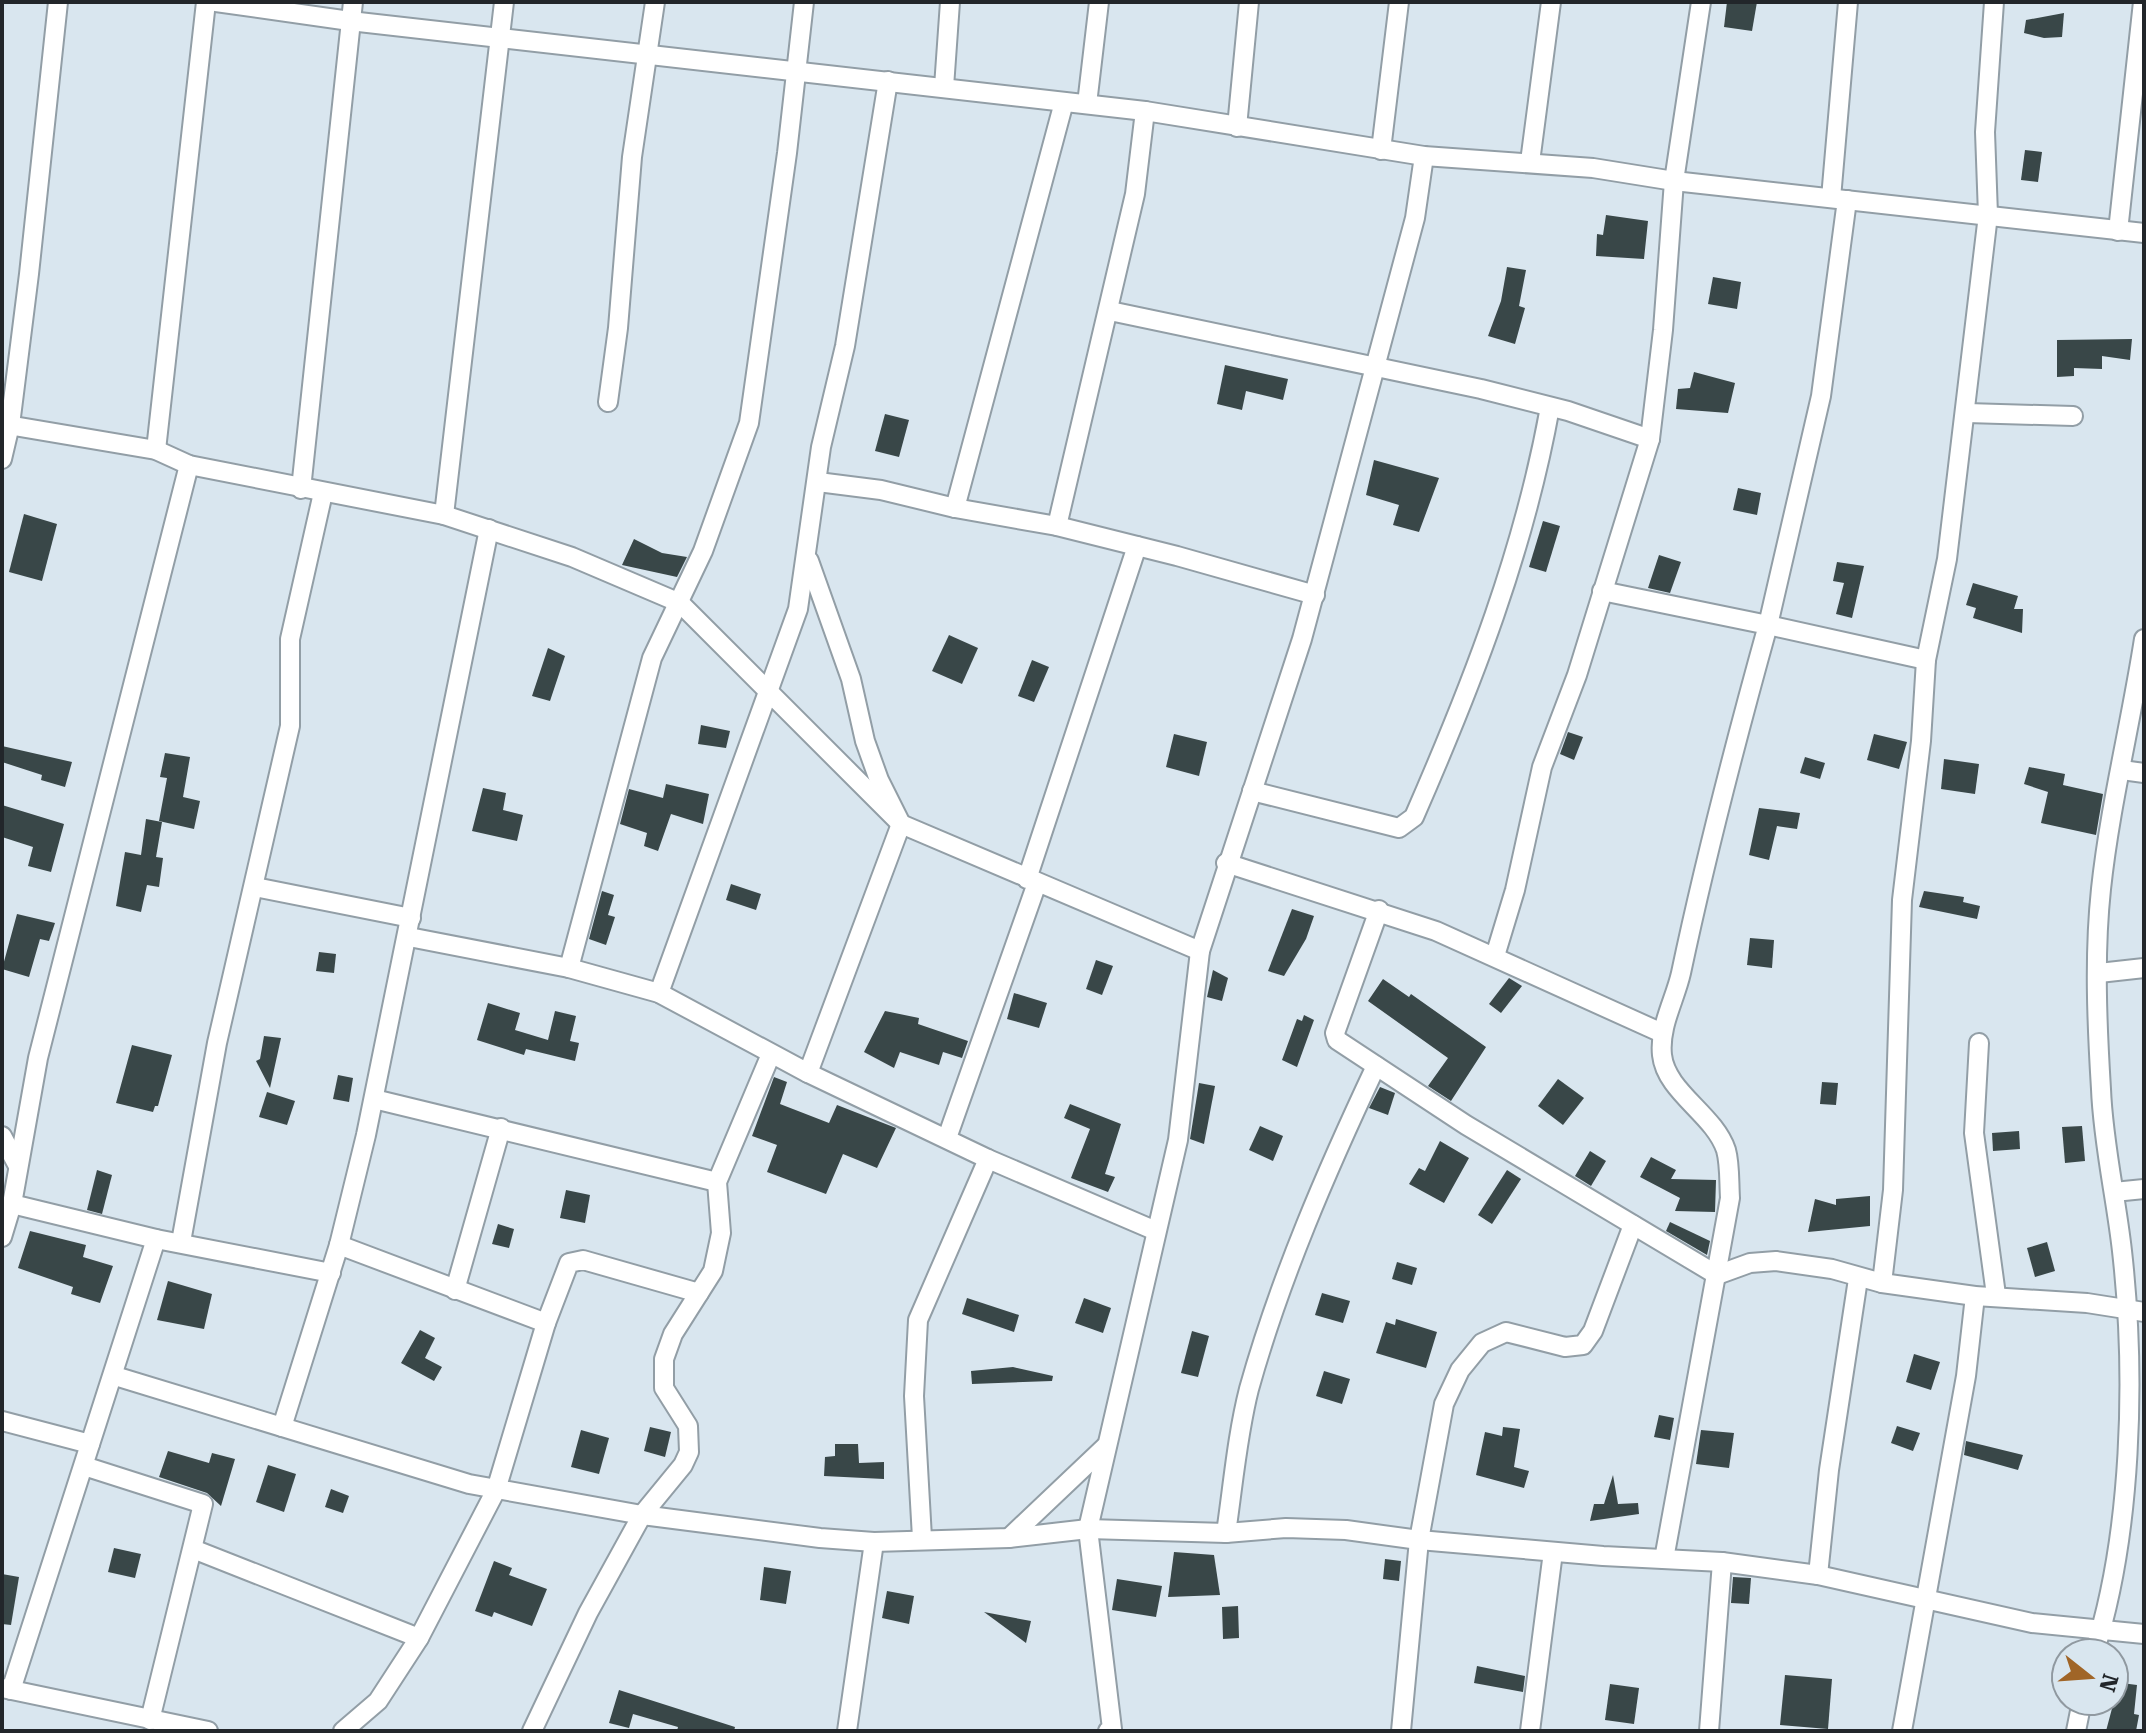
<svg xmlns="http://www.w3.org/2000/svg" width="2146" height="1733" viewBox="0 0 2146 1733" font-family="'Roboto Serif',serif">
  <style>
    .building { fill: #394748 }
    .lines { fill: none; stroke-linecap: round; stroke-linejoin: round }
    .street-casing { stroke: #929ea6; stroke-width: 22 }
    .street { stroke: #fff; stroke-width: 18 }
  </style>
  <rect width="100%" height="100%" fill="#d9e6ef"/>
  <g class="building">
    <polygon points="1727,2 1757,2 1752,31 1724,27"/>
    <polygon points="2064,13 2062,37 2044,38 2024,33 2026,20"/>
    <polygon points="2025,150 2042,152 2038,182 2021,180"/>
    <polygon points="1606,215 1648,221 1644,259 1596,256 1597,234 1603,235"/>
    <polygon points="1507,267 1526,270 1519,306 1525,308 1515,344 1488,336 1501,301"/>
    <polygon points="1713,277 1741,282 1737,309 1708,304"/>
    <polygon points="2132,339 2130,360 2102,356 2102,369 2074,368 2074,376 2057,377 2057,340"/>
    <polygon points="1225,365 1288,379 1283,400 1246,391 1242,410 1217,404"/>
    <polygon points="1694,372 1735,383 1728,413 1676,409 1678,389 1690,388"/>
    <polygon points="885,414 909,420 899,457 875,451"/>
    <polygon points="1374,460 1439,478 1419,532 1393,525 1399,505 1366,495"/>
    <polygon points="1738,488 1761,493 1757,515 1733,510"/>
    <polygon points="24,514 57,524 42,581 9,572"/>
    <polygon points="1543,521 1560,526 1546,572 1529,567"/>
    <polygon points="634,539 662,553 687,557 677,577 622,565"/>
    <polygon points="1659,555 1681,562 1670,593 1648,588"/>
    <polygon points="1837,562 1864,566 1852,618 1836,614 1844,583 1833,581"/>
    <polygon points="1973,583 2018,596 2014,609 2023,609 2022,633 1973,618 1976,608 1966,605"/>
    <polygon points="949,635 978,648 962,684 932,671"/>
    <polygon points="548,648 565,656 550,701 532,696"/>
    <polygon points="1032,660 1049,667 1034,702 1018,696"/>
    <polygon points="701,725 730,731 726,748 698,744"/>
    <polygon points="1568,732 1583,737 1574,760 1560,754"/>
    <polygon points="1174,734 1207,742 1199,776 1166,767"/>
    <polygon points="1874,734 1907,742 1899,769 1867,760"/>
    <polygon points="2,746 72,762 65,787 41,780 42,775 2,762"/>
    <polygon points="165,753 190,757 183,797 200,801 194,829 159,821 167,778 160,777"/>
    <polygon points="1805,757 1825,763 1820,779 1800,773"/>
    <polygon points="1944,759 1979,764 1975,794 1941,789"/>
    <polygon points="2029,767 2065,774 2063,785 2103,794 2096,835 2041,823 2048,792 2024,784"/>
    <polygon points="666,784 709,794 703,824 671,814 658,851 644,846 647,833 620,824 629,789 663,798"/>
    <polygon points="483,788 506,793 503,810 523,815 517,841 472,831"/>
    <polygon points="2,805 64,824 51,872 28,866 33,847 2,837"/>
    <polygon points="1759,808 1800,813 1797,829 1777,826 1769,860 1749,855"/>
    <polygon points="146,819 162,822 156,857 163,858 159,887 147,885 141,912 116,906 125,852 141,855"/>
    <polygon points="731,884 761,894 756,910 726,900"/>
    <polygon points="602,891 614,895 608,915 615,917 606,945 589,939"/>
    <polygon points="1924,891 1964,897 1963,902 1980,906 1977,919 1919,907"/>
    <polygon points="1292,909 1314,916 1306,939 1284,976 1268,971"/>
    <polygon points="17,914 55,923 49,941 40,939 29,977 2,969"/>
    <polygon points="1750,938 1774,940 1772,968 1747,965"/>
    <polygon points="319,952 336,954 334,973 316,971"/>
    <polygon points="1096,960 1113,966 1102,995 1086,989"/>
    <polygon points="1213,970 1228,978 1222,1001 1207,997"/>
    <polygon points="1509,978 1522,986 1501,1013 1489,1004"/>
    <polygon points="1383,979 1409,997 1411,994 1486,1047 1451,1101 1428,1086 1448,1058 1368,1001"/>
    <polygon points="1014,993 1047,1003 1039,1028 1007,1019"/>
    <polygon points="488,1003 520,1013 515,1030 548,1040 555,1011 576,1016 570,1041 579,1043 575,1061 526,1049 524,1055 477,1040"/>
    <polygon points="885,1011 919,1018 918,1024 968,1041 962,1058 943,1052 939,1065 900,1052 894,1068 864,1052"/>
    <polygon points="1304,1015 1314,1020 1297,1067 1282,1060 1297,1019 1302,1021"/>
    <polygon points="264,1036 281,1038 270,1088 256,1061 260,1059"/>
    <polygon points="132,1045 172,1055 158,1106 155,1106 153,1112 116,1103"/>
    <polygon points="338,1075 353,1078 349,1102 333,1099"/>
    <polygon points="774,1077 787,1082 780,1104 829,1123 837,1105 896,1128 877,1168 843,1154 826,1194 767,1172 777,1145 752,1136"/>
    <polygon points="1558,1079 1584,1098 1563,1125 1538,1106"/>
    <polygon points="1822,1082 1838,1083 1836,1105 1820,1104"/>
    <polygon points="1199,1083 1215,1086 1204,1144 1190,1139"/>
    <polygon points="1380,1087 1395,1093 1388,1115 1369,1108"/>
    <polygon points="267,1092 295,1101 287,1125 259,1117"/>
    <polygon points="1070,1104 1121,1124 1105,1174 1115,1177 1108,1192 1071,1178 1090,1129 1064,1118"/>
    <polygon points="1260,1126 1283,1136 1273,1161 1249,1150"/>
    <polygon points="2082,1126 2085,1161 2065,1163 2062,1127"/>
    <polygon points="2019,1131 2020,1149 1993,1151 1992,1133"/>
    <polygon points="1440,1141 1469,1158 1444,1203 1409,1184 1419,1168 1425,1171"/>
    <polygon points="1590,1151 1606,1161 1591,1186 1575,1176"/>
    <polygon points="1651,1157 1676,1170 1671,1179 1716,1180 1715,1212 1675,1211 1680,1198 1640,1177"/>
    <polygon points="97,1170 112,1175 102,1214 87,1210"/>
    <polygon points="1507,1170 1521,1179 1492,1224 1478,1215"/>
    <polygon points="566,1190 590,1195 585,1223 560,1218"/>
    <polygon points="1870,1196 1870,1226 1808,1232 1815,1199 1836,1205 1836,1199"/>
    <polygon points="1670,1222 1710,1241 1707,1255 1666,1231"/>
    <polygon points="498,1224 514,1229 509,1248 492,1244"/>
    <polygon points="30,1231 86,1245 83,1257 113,1266 100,1303 71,1294 73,1287 18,1268"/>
    <polygon points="2047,1242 2055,1271 2035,1277 2027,1248"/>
    <polygon points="1397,1262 1417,1268 1412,1285 1392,1279"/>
    <polygon points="168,1281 212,1294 204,1329 157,1320"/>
    <polygon points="1322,1293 1350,1301 1343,1323 1315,1315"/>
    <polygon points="967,1298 1019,1315 1014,1332 962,1314"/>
    <polygon points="1084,1298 1111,1308 1103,1333 1075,1323"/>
    <polygon points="1396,1319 1437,1332 1426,1368 1376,1353 1386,1322 1395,1325"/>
    <polygon points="420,1330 435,1338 425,1358 442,1367 434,1381 401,1363"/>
    <polygon points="1192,1331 1209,1336 1198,1377 1181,1373"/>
    <polygon points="1914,1354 1940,1362 1931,1390 1906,1382"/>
    <polygon points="1013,1367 1053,1376 1052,1381 972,1384 971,1371"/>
    <polygon points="1324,1371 1350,1379 1342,1404 1316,1396"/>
    <polygon points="1659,1415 1674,1418 1670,1440 1654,1437"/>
    <polygon points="1897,1426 1920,1433 1913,1451 1891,1443"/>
    <polygon points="650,1427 671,1432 665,1457 644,1451"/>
    <polygon points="1503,1427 1520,1429 1514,1467 1529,1471 1524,1488 1476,1475 1485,1432 1502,1436"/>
    <polygon points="581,1430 609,1438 599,1474 571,1467"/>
    <polygon points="1701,1430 1734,1433 1729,1468 1696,1464"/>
    <polygon points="1966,1441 2023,1455 2018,1470 1964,1455"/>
    <polygon points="835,1444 858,1444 859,1463 884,1462 884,1479 824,1476 825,1457 835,1456"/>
    <polygon points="168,1451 209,1463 212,1453 235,1459 221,1506 207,1493 159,1477"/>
    <polygon points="268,1465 296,1474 284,1512 256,1502"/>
    <polygon points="1613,1475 1618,1504 1638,1503 1639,1514 1590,1521 1594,1504 1604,1504"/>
    <polygon points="331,1489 349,1496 343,1513 325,1507"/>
    <polygon points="114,1548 141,1554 135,1578 108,1572"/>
    <polygon points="1174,1552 1214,1555 1220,1595 1168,1597"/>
    <polygon points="1385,1559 1401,1561 1399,1581 1383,1579"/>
    <polygon points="494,1561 512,1568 509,1575 547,1589 532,1626 494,1612 492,1617 475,1611"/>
    <polygon points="764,1567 791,1571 786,1604 760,1600"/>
    <polygon points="2,1574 19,1577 11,1625 2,1624"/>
    <polygon points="1733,1577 1751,1578 1749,1604 1731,1603"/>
    <polygon points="1117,1579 1162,1586 1156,1617 1112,1610"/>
    <polygon points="887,1591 914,1596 909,1624 882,1618"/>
    <polygon points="1238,1606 1239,1638 1223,1639 1222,1607"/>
    <polygon points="984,1612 1031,1621 1026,1643"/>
    <polygon points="1477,1666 1525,1676 1523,1692 1474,1683"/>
    <polygon points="1785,1675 1832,1679 1828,1729 1780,1725"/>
    <polygon points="2114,1682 2137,1685 2134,1714 2139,1715 2136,1731 2106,1731 2114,1701"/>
    <polygon points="1610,1684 1639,1688 1634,1724 1605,1720"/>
    <polygon points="619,1690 735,1727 734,1731 677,1731 678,1727 633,1714 629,1728 609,1723"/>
  </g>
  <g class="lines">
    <g class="street-casing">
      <g id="street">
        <polyline points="216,2 350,21 1145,111 1424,156 1593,168 1674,181 2144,233"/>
        <polyline points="944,87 950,2"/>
        <polyline points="1087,104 1099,2"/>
        <polyline points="1237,127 1249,2"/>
        <polyline points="1381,150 1399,2"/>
        <polyline points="1530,162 1551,2"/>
        <polyline points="1831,198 1848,2"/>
        <polyline points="1847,200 1821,396 1768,625 1926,660"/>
        <polyline points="2118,231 2143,2"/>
        <polyline points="1110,311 1481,389 1568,411 1650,439"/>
        <polyline points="608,402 618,328 632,157 655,2"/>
        <polyline points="1967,413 2073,416"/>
        <polyline points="2,424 156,450 189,465 444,515 572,557 680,603 901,824 1200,951"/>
        <polyline points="156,450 206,2"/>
        <polyline points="2,459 10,425 29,274 58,2"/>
        <polyline points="818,482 881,490 955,508 1057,526 1177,556 1315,595"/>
        <polyline points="301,489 353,2"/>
        <polyline points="955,508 1064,102"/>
        <polyline points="444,515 504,2"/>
        <polyline points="1057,526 1135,194 1145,111"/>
        <path d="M1602,591L1768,625C1736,740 1706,855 1681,973C1675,1000 1659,1026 1662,1055C1666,1092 1714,1114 1726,1150C1730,1164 1729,1183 1730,1198L1664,1559"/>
        <polyline points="2122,770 2144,773"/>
        <path d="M1252,791L1399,828L1414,817C1473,682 1524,551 1550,407"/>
        <polyline points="1226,863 1436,931 1662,1033"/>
        <polyline points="1027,879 1137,546"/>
        <polyline points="255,887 411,918"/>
        <polyline points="1379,910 1335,1033 1337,1040 1466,1125 1717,1275 1750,1263 1776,1261 1832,1269 1882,1283 1975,1296 2087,1303 2144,1312"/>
        <polyline points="409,937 569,968 659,993 808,1073 988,1159 1156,1231"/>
        <polyline points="1495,956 1515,890 1542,767 1577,675 1650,439 1663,330 1674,181 1701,2"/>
        <polyline points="569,968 652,658 703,551 749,423 787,153 804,2"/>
        <polyline points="2099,973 2144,968"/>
        <polyline points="659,993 798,609 821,447 845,346 888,81"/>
        <polyline points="1979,1043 1974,1133 1996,1295"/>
        <polyline points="808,1073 901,824 879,780 865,741 851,679 809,561"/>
        <polyline points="374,1099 717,1182"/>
        <polyline points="2,1136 18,1166"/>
        <polyline points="947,1138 1037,883"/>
        <polyline points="2114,1192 2144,1189"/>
        <polyline points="12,1204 156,1239 331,1273"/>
        <polyline points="2,1237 12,1204 38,1058 189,465"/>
        <polyline points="181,1242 217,1043 290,726 290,639 323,493"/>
        <polyline points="339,1245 546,1323"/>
        <polyline points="1882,1283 1893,1190 1902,900 1921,741 1926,660 1947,559 1988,215 1985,132 1994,2"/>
        <polyline points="455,1290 501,1128"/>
        <polyline points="115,1376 469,1484 642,1515 820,1538 874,1542 1009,1538 1088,1529 1226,1533 1286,1528 1346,1530 1419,1540 1603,1556 1722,1562 1818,1575 2032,1623 2144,1634"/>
        <polyline points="2,1421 90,1444"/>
        <polyline points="282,1427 339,1245 366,1135 489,529"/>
        <polyline points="84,1466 203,1504 150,1720"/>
        <path d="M1226,1533C1233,1486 1237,1436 1249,1389C1280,1278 1327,1170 1376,1066"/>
        <polyline points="922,1538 914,1396 918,1320 988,1159"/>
        <polyline points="1009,1538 1105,1447"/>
        <polyline points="193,1549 419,1638"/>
        <polyline points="1818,1575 1829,1470 1858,1279"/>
        <path d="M2094,1653C2132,1534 2136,1375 2122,1251C2116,1197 2103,1143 2101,1089C2097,1024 2094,955 2101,889C2110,805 2131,723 2144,639"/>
        <polyline points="2,1688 208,1731"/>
        <polyline points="11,1690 156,1239"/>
        <polyline points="343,1731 378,1701 419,1638 496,1490 546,1323 569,1263 583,1260 699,1293"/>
        <polyline points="532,1731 588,1613 642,1515 683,1465 689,1452 688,1426 664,1388 664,1359 673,1334 713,1271 721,1233 717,1182 771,1054"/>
        <polyline points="847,1731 874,1542"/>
        <polyline points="1108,1731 1112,1729 1088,1529 1178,1140 1200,951 1302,639 1415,218 1424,156"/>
        <polyline points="1401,1731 1419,1540 1444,1404 1460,1370 1482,1343 1506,1332 1565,1347 1583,1345 1593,1331 1633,1225"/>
        <polyline points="1530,1731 1553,1552"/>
        <polyline points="1709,1731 1722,1562"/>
        <polyline points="1902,1731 1966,1376 1975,1296"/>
        <polyline points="2076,1731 2082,1701"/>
      </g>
    </g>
    <use href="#street" class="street"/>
  </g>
  <rect width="2146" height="1733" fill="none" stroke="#22262a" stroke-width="8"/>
  <g transform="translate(2090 1677) rotate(107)"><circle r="38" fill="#d9e6ef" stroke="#9099a0" stroke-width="2"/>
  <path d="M0-6L14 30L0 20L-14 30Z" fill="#a06527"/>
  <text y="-12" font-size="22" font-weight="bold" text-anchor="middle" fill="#22262a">N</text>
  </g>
</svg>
